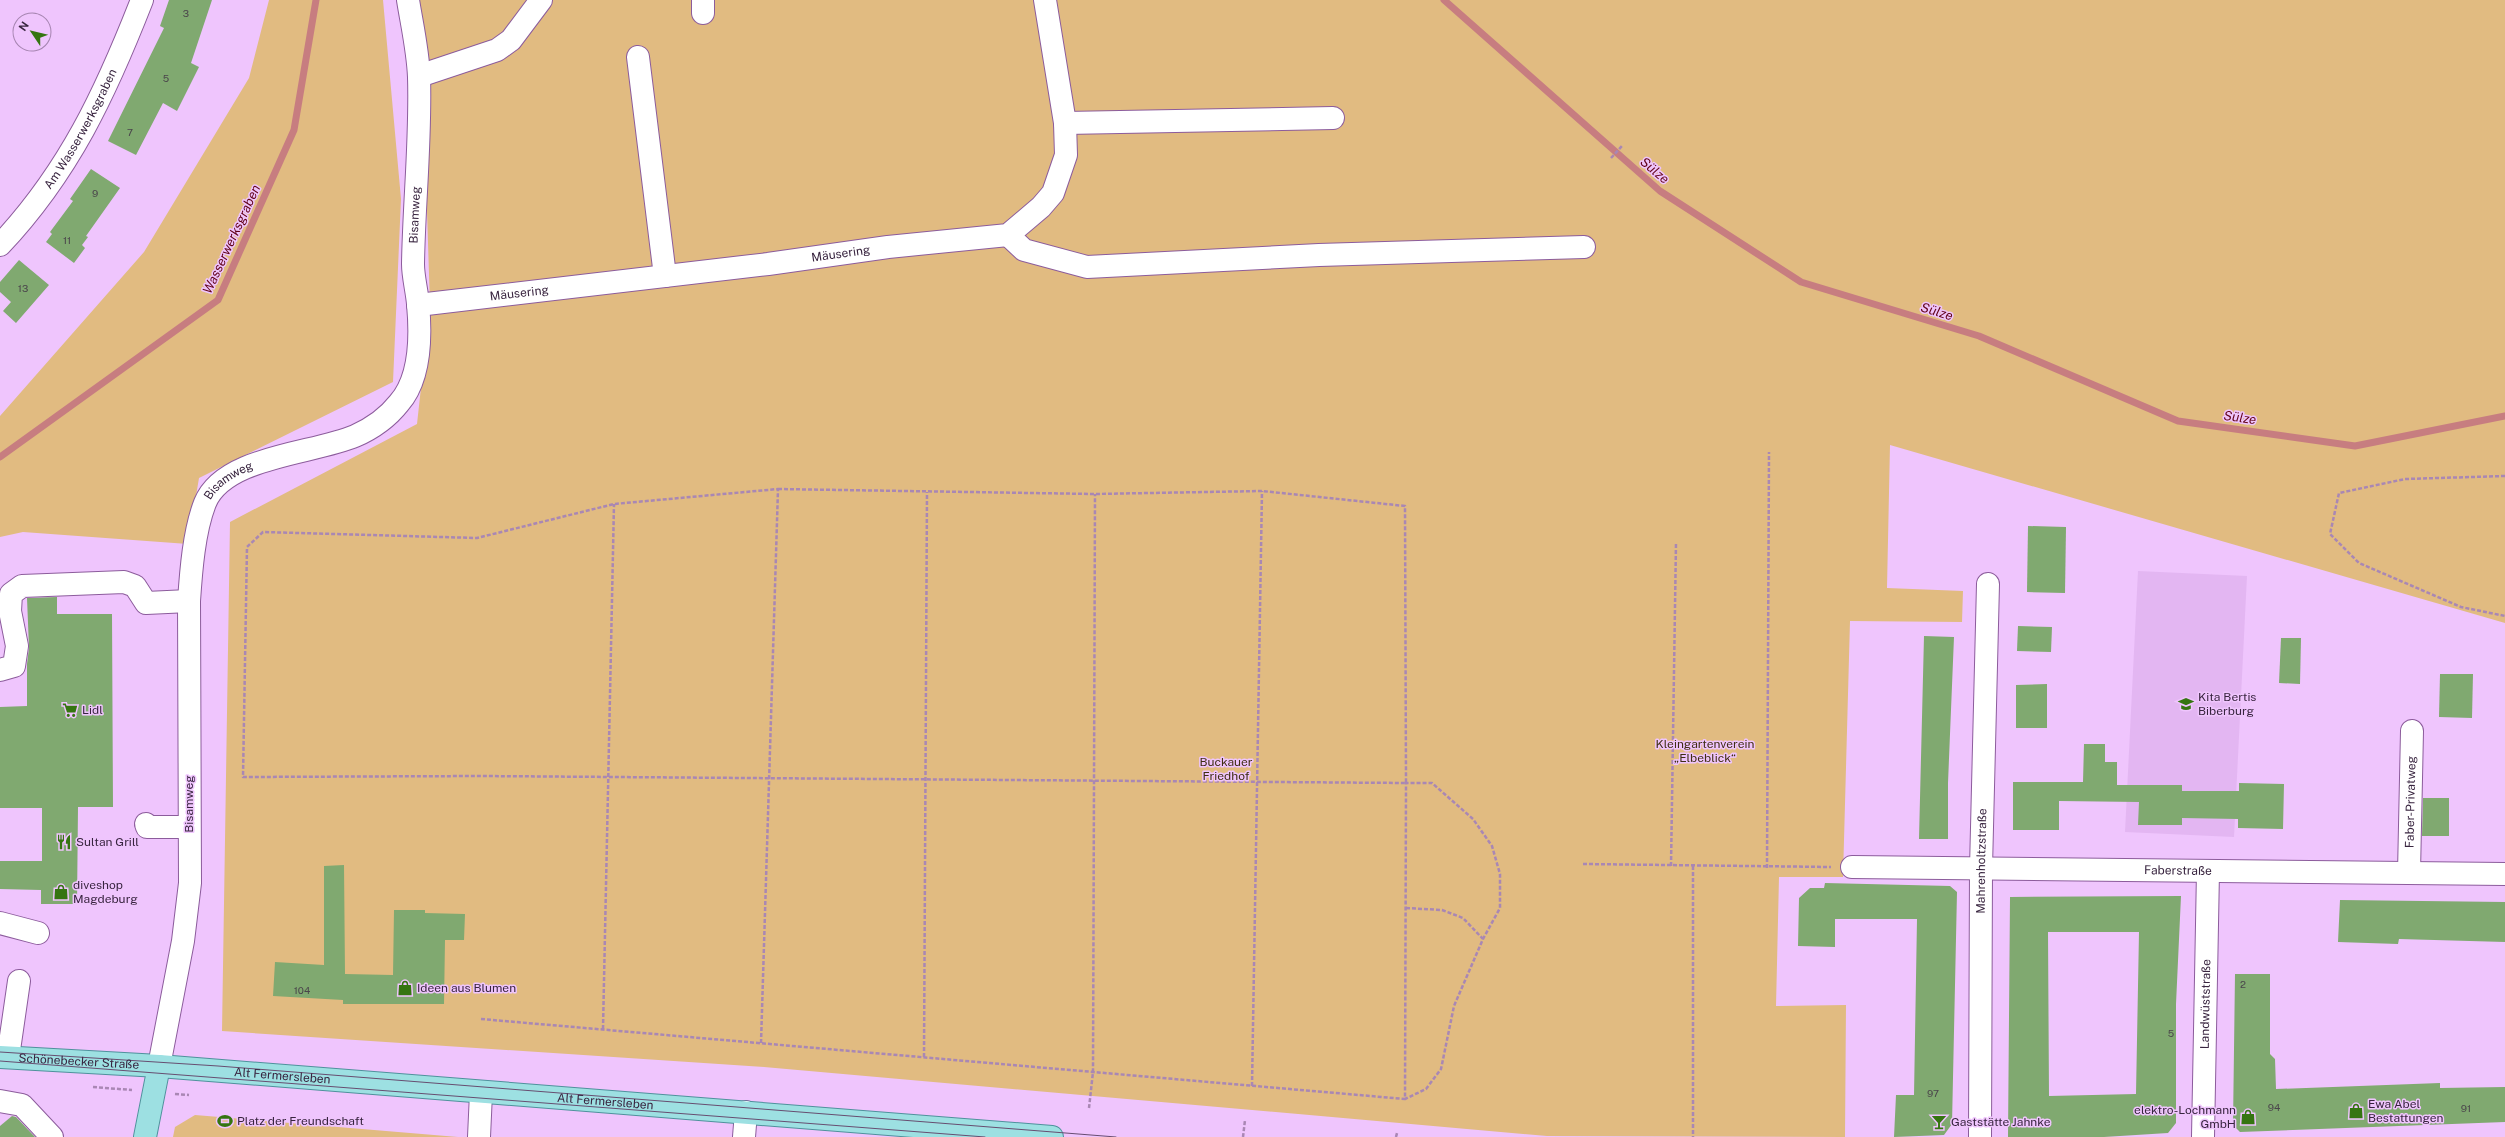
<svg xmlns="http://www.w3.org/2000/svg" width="2505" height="1137" viewBox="0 0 2505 1137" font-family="'Public Sans',sans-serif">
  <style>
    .built { fill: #e3b6f2 }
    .green { fill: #e1bb81 }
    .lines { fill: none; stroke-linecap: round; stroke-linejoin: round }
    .stream { stroke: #c77d80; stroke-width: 7 }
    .building { fill: #80a970; fill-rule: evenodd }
    .minor-casing { stroke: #8c5c9c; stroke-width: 24 }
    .major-casing { stroke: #4f919c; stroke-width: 24 }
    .path { stroke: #a987b4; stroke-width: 2.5; stroke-dasharray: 4 2; stroke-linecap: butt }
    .minor { stroke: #fff; stroke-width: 22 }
    .major { stroke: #9de0e2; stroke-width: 22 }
    .tram { stroke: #674d70; stroke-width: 1 }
    .labels { text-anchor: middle; stroke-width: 3; stroke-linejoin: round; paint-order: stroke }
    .number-label { font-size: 10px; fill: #4a454b }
    .street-label { font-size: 12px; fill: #38243f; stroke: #efc5fd }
    .poi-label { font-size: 12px; fill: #38243f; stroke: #efc5fd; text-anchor: start }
    .park-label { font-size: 12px; fill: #3f2e12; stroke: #efc5fd }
    .water-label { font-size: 13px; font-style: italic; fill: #610319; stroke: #efc5fd }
  </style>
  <rect width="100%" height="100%" fill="#efc5fd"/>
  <polygon class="built" points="2138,571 2247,576 2234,837 2125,832"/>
  <g class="green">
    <polygon points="269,0 383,0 401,199 393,382 199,478 188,544 23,532 0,537 0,416 144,252 249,78"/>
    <polygon points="418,0 2505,0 2505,623 1890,445 1887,588 1963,591 1962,622 1850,621 1843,877 1779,877 1776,1006 1846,1005 1845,1137 1547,1136 764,1067 222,1031 230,522 417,424 430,306 421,21"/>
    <polygon points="195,1115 458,1137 173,1137 175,1127"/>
  </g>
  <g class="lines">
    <g class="stream">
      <polyline points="1444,0 1660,191 1801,282 1979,336 2178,421 2355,446 2505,416"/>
      <polyline points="0,457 218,300 294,130 316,0"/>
    </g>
  </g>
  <g class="building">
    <polygon points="169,0 212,0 191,63 199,67 177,111 163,103 136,155 108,141 164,28 160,26"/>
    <polygon points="91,169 120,188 86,236 88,237 82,245 85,248 74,263 46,242 52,234 50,232 73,201 70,199"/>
    <polygon points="19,260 49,285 16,323 3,311 11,302 0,292 0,282"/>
    <polygon points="2028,526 2066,527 2065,593 2027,592"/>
    <polygon points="57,597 57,614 112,614 113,807 78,807 77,904 41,904 41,890 0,889 0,861 42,861 42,808 0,808 0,707 27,706 27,664 29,648 27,598"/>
    <polygon points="2018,626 2052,627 2051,652 2017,651"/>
    <polygon points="1924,636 1954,637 1948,783 1948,839 1919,839"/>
    <polygon points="2281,638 2301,638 2300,684 2279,683"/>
    <polygon points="2440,674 2473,674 2472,718 2439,717"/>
    <polygon points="2047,684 2047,728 2016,728 2016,685"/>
    <polygon points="2084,744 2105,744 2105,762 2117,762 2117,785 2182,785 2182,791 2239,791 2239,783 2284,784 2283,829 2238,828 2238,819 2182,818 2182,825 2138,825 2139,802 2059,801 2059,830 2013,830 2013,782 2083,782"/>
    <polygon points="2423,798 2449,798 2449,836 2422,836"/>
    <polygon points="344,865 345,974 393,975 394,910 425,910 425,913 465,914 464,940 445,940 444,1004 343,1004 343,1000 273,996 275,962 324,965 324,866"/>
    <polygon points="1825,883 1950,886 1957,892 1952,1124 1944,1135 1894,1137 1896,1095 1914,1095 1917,919 1835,919 1835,947 1798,946 1799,898 1810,888 1824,888"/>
    <path d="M2181,896L2176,1004V1123L2168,1133L2104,1137H2008L2010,897ZM2048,932H2139L2136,1094L2049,1096Z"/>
    <polygon points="2340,900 2505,902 2505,942 2399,939 2398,944 2338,942"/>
    <polygon points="2235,974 2270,974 2270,1054 2275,1059 2276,1089 2440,1083 2440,1088 2505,1087 2505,1122 2240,1132 2233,1125"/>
    <polygon points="12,1116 16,1117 35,1137 0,1137 0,1126"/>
  </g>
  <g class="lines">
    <g class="minor-casing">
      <g id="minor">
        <polyline points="703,0 703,13"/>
        <polyline points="638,57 665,276"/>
        <polyline points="419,76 497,50 511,40 541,0"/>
        <polyline points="1065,123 1333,118"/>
        <polyline points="1008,235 1024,250 1087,267 1319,255 1584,247"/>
        <path id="s1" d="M0,245C69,172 106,92 142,0"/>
        <path id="s2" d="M418,305L768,264L888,247L1008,235L1041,207L1053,193L1066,155L1065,123L1045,0"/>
        <polyline points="0,670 14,666 17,646 10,611 11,594 22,586 124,582 135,586 146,603 189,601"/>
        <polyline points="146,824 147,827 189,827"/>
        <path id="s3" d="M1852,867L2505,874"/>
        <path id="s4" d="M2409,873L2412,731"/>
        <polyline points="0,923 38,933"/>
        <polyline points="8,1057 19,981"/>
        <path id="s5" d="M159,1066L183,941L190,883L189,601C191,571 194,531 205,503C224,456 313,454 355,436C371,429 388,417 399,403C421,378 421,336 418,304C417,291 413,277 413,264C414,202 421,139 419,77C418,51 412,25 408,0"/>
        <polyline points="0,1101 22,1105 52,1137"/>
        <polyline points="479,1137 481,1093"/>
        <polyline points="744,1137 746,1112"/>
        <path id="s6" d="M1980,1137L1981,868L1988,584"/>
        <path id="s7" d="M2203,1137L2208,871"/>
      </g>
    </g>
    <g class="major-casing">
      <g id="major">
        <path id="s8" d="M0,1057L159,1066L1052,1137"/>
        <polyline points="145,1137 159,1066"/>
      </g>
    </g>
    <g class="path">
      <polyline points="1611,158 1622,146"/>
      <polyline points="2505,476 2405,479 2339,493 2330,534 2359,563 2461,607 2505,616"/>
      <polygon points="778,489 1095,494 1262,491 1405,506 1406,783 482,776 243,777 247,547 263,532 477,538 614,504"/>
      <polyline points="1583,864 1831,867"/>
      <polyline points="1671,866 1676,542"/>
      <polyline points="1693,866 1693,1137"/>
      <polyline points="1767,868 1769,452"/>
      <polyline points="1406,908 1442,910 1463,918 1483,939"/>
      <polyline points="481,1019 1405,1099 1406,783 1432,783 1473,819 1492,846 1500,874 1500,908 1483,939 1454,1006 1441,1069 1426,1089 1405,1099"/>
      <polyline points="603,1029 614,504"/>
      <polyline points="761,1043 778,489"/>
      <polyline points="924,1057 927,492"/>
      <polyline points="1252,1086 1262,491"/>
      <polyline points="93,1087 132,1090"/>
      <polyline points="175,1094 189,1095"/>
      <polyline points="1089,1108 1093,1072 1095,494"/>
      <polyline points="1243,1137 1245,1120"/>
      <polyline points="1396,1137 1397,1133"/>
    </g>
    <use href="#minor" class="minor"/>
    <use href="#major" class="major"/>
    <g class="tram">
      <polyline points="0,1052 218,1066 1116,1137"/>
      <polyline points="0,1061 985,1137"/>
    </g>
  </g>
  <defs>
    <g id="school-bare" transform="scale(1.2)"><path d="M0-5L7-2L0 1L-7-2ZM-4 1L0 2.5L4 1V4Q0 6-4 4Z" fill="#357511" stroke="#efc5fd" stroke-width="2.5" paint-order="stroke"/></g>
    <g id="supermarket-bare" transform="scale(1.2)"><path d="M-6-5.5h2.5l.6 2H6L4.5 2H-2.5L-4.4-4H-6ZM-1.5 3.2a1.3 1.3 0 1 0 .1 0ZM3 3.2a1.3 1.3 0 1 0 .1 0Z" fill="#357511" stroke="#efc5fd" stroke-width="2.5" paint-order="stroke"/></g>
    <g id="restaurant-bare" transform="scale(1.2)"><path d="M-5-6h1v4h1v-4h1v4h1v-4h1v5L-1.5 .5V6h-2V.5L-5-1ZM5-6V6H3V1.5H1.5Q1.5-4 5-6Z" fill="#357511" stroke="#efc5fd" stroke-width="2.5" paint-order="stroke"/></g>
    <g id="shop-bare" transform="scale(1.2)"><path d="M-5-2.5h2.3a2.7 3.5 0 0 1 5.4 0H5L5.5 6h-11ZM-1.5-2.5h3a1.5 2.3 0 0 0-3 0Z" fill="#357511" stroke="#efc5fd" stroke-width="2.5" paint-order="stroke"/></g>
    <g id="stadium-bare" transform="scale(1.2)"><path d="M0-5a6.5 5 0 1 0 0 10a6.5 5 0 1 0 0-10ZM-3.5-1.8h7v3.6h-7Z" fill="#357511" stroke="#efc5fd" stroke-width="2.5" paint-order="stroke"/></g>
    <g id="bar-bare" transform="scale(1.2)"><path d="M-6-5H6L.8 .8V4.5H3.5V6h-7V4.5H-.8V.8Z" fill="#357511" stroke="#efc5fd" stroke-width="2.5" paint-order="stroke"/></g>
  </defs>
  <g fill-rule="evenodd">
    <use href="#school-bare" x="2186" y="704"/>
    <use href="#supermarket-bare" x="70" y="710"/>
    <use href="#restaurant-bare" x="64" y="842"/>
    <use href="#shop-bare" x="61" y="892"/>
    <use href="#shop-bare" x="405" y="988"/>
    <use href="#shop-bare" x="2356" y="1111"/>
    <use href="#shop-bare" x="2248" y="1117"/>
    <use href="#stadium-bare" x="225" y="1121"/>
    <use href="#bar-bare" x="1939" y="1122"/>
  </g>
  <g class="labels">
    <g class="number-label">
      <text x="186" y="17">3</text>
      <text x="166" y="82">5</text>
      <text x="130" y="136">7</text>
      <text x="95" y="197">9</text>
      <text x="67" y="244">11</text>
      <text x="23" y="292">13</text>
      <text x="2243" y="988">2</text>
      <text x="302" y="994">104</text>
      <text x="2171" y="1037">5</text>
      <text x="1933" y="1097">97</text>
      <text x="2274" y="1111">94</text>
      <text x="2466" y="1112">91</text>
    </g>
    <g class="street-label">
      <text dy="4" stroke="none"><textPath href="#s1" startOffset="142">Am Wasserwerksgraben</textPath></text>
      <text dy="4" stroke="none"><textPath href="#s5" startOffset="985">Bisamweg</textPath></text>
      <text dy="4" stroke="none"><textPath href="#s2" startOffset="426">Mäusering</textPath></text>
      <text dy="4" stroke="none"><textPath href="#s2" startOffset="102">Mäusering</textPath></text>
      <text dy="4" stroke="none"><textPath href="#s5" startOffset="601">Bisamweg</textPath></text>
      <text dy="4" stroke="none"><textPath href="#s4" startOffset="71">Faber-Privatweg</textPath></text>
      <text transform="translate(189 804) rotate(-90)" y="4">Bisamweg</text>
      <text dy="4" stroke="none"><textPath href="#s6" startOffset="276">Mahrenholtzstraße</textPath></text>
      <text dy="4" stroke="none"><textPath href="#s3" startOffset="326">Faberstraße</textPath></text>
      <text dy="4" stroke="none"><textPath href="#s7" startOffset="133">Landwüststraße</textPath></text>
      <text dy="4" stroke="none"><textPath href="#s8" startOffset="79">Schönebecker Straße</textPath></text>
      <text dy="4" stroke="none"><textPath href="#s8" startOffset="283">Alt Fermersleben</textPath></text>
      <text dy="4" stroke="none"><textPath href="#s8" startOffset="607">Alt Fermersleben</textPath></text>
    </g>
    <g class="poi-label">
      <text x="2198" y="701">Kita Bertis<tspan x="2198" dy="14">Biberburg</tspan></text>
      <text x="82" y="714">Lidl</text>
      <text x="76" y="846">Sultan Grill</text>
      <text x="73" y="889">diveshop<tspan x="73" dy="14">Magdeburg</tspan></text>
      <text x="417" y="992">Ideen aus Blumen</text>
      <text x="2368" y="1108">Ewa Abel<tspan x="2368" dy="14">Bestattungen</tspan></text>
      <text x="2236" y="1114" text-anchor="end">elektro-Lochmann<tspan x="2236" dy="14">GmbH</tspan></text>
      <text x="237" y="1125">Platz der Freundschaft</text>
      <text x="1951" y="1126">Gaststätte Jahnke</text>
    </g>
    <g class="park-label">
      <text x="1705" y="748">Kleingartenverein<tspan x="1705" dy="14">„Elbeblick“</tspan></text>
      <text x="1226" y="766">Buckauer<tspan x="1226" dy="14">Friedhof</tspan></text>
    </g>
    <g class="water-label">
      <text transform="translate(1655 170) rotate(40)" y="5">Sülze</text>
      <text transform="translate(231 239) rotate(-65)" y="5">Wasserwerksgraben</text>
      <text transform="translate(1937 311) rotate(17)" y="5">Sülze</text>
      <text transform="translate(2240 417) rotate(8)" y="5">Sülze</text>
    </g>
  </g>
  <g transform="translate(32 32) rotate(305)"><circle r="19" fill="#efc5fd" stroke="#a685b1"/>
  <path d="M0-3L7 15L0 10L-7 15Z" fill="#357511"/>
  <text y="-6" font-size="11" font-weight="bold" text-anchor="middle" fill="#38243f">N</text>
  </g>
</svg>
